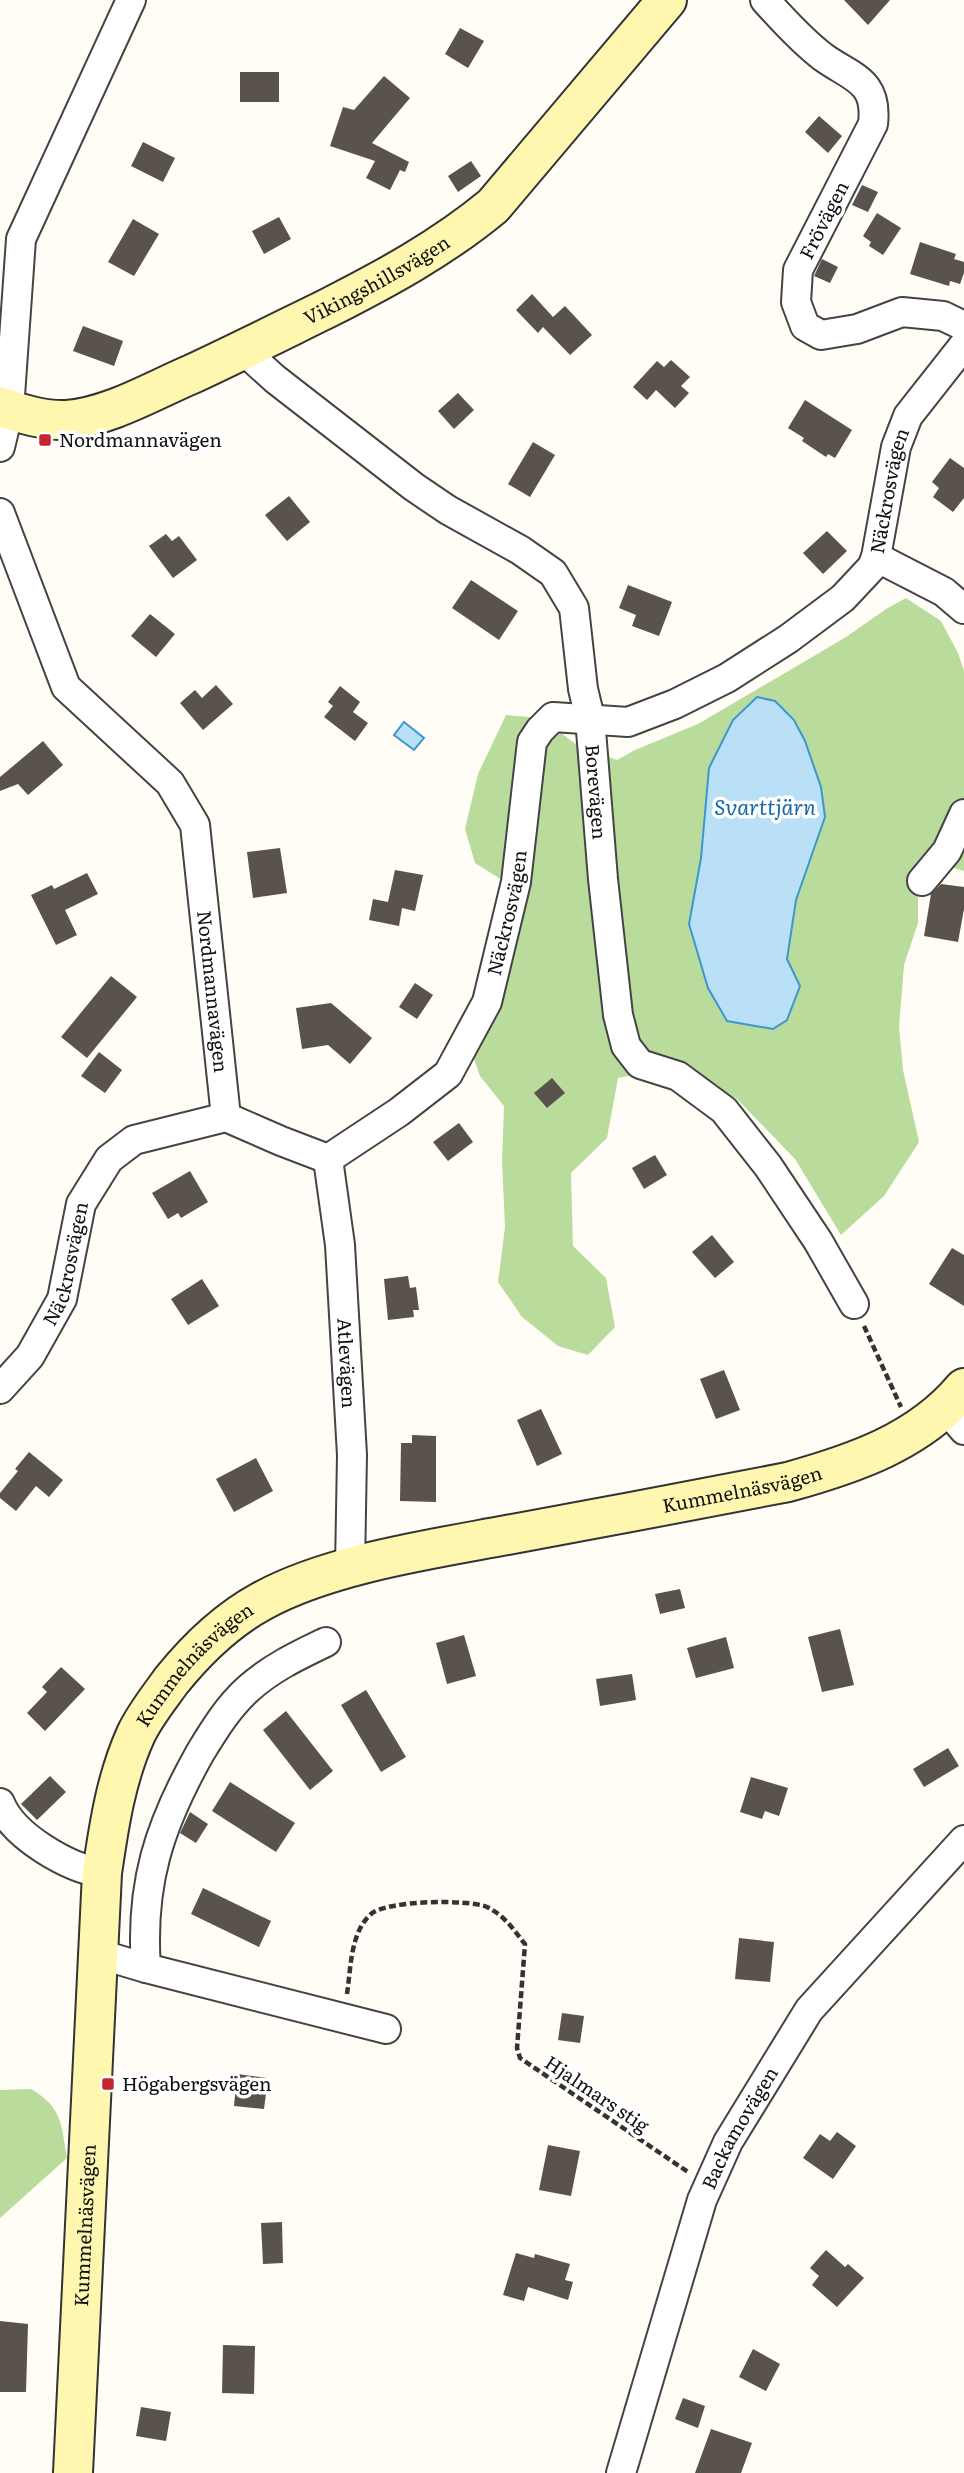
<svg xmlns="http://www.w3.org/2000/svg" width="964" height="2473" viewBox="0 0 964 2473" font-family="Literata,serif">
  <style>
    .forest { fill: #b9dc9c }
    .water { fill: #b9e0f7; stroke: #3f96cf; stroke-width: 2 }
    .building { fill: #5a524d }
    .lines { fill: none; stroke-linecap: round; stroke-linejoin: round }
    .street-casing { stroke: #444; stroke-width: 32 }
    .secondary-casing { stroke: #333; stroke-width: 42 }
    .path { stroke: #333; stroke-width: 4.5; stroke-dasharray: 7 3.5; stroke-linecap: butt }
    .street { stroke: #fff; stroke-width: 28 }
    .secondary { stroke: #fff6b0; stroke-width: 38 }
    .poi-dot { fill: #c4262e; stroke: #fff; stroke-width: 2.5 }
    .labels { text-anchor: middle; stroke-width: 7; stroke-linejoin: round; paint-order: stroke }
    .street-label { font-size: 19px; fill: #111; stroke: #fff }
    .poi-label { font-size: 19px; fill: #111; stroke: #fff; text-anchor: start }
    .water-label { font-size: 21px; font-style: italic; fill: #1768a6; stroke: #fff }
  </style>
  <rect width="100%" height="100%" fill="#fffdf5"/>
  <g class="forest">
    <polygon points="906,598 941,621 958,653 964,671 964,871 951,867 918,879 918,923 904,965 899,1027 903,1070 919,1142 884,1196 841,1235 795,1159 737,1099 681,1066 618,1078 607,1138 571,1173 573,1246 606,1278 615,1327 588,1355 558,1346 522,1317 498,1282 505,1227 502,1161 504,1106 480,1076 473,1056 523,893 475,863 465,829 478,774 506,715 541,718 577,745 617,760 635,750 698,724 846,637 886,609"/>
    <path d="M31,2089C63,2108 61,2124 67,2158L0,2218V2090Z"/>
  </g>
  <g class="water">
    <polygon points="757,697 775,701 794,720 805,741 821,787 825,817 796,900 787,959 800,986 787,1020 773,1029 727,1021 708,988 689,924 701,858 709,768 733,720"/>
    <polygon points="404,722 424,738 414,750 394,735"/>
  </g>
  <g class="building">
    <polygon points="844,0 890,0 868,25"/>
    <polygon points="460,28 484,41 468,68 445,54"/>
    <rect x="240" y="72" width="39" height="30"/>
    <polygon points="384,76 410,98 372,143 409,162 405,172 400,170 390,190 366,178 375,161 330,146 343,107 354,110"/>
    <polygon points="819,116 842,136 828,153 805,132"/>
    <polygon points="143,142 175,158 163,182 131,166"/>
    <polygon points="471,161 481,176 458,192 448,176"/>
    <polygon points="862,185 878,192 868,212 852,205"/>
    <polygon points="877,213 901,228 883,255 869,246 871,242 863,236"/>
    <polygon points="279,217 291,239 264,254 252,231"/>
    <polygon points="133,219 159,234 134,276 108,262"/>
    <polygon points="920,242 956,254 954,259 964,262 964,273 960,284 950,281 949,286 910,274"/>
    <polygon points="822,259 838,267 830,283 814,276"/>
    <polygon points="532,294 553,317 565,306 592,335 570,355 543,327 538,333 516,310"/>
    <polygon points="83,326 123,341 114,366 73,351"/>
    <polygon points="671,360 690,377 681,386 689,393 675,408 656,390 647,400 633,387 657,361 664,367"/>
    <polygon points="458,393 474,410 454,429 438,411"/>
    <polygon points="805,400 852,430 835,458 828,454 826,457 802,441 804,438 788,428"/>
    <polygon points="533,442 555,455 530,497 508,484"/>
    <polygon points="950,458 964,468 964,498 953,512 933,497 939,488 932,482"/>
    <polygon points="289,496 310,522 287,541 265,515"/>
    <polygon points="827,531 847,551 823,574 803,553"/>
    <polygon points="166,534 172,541 179,536 197,560 173,578 149,546"/>
    <polygon points="471,580 518,611 499,640 452,608"/>
    <polygon points="628,585 672,602 659,636 632,626 636,615 619,608"/>
    <polygon points="150,614 175,634 156,657 131,636"/>
    <polygon points="216,685 233,704 203,730 180,703 195,690 202,698"/>
    <polygon points="340,686 360,702 353,712 368,723 355,741 324,717 333,706 328,702"/>
    <polygon points="43,741 63,765 28,795 18,784 0,791 0,777"/>
    <polygon points="280,848 287,893 253,898 247,852"/>
    <polygon points="395,870 423,875 415,911 402,908 399,926 369,920 373,899 388,902"/>
    <polygon points="87,873 98,894 65,910 77,935 56,945 31,895 52,885 54,889"/>
    <polygon points="941,884 964,887 964,909 958,942 924,936 931,894"/>
    <polygon points="111,976 137,997 87,1058 61,1037"/>
    <polygon points="415,983 433,995 417,1019 399,1007"/>
    <polygon points="331,1003 372,1038 350,1064 328,1045 302,1049 296,1008"/>
    <polygon points="99,1052 122,1070 105,1093 81,1076"/>
    <polygon points="552,1078 565,1093 547,1108 534,1093"/>
    <polygon points="459,1123 473,1142 448,1161 433,1142"/>
    <polygon points="655,1155 667,1175 644,1189 632,1168"/>
    <polygon points="190,1171 208,1202 181,1218 178,1213 168,1219 152,1193"/>
    <polygon points="712,1235 734,1262 715,1278 692,1252"/>
    <polygon points="952,1248 964,1255 964,1306 929,1284"/>
    <polygon points="408,1276 410,1288 416,1287 419,1310 413,1310 414,1317 388,1320 384,1279"/>
    <polygon points="202,1279 219,1306 188,1325 171,1299"/>
    <polygon points="724,1370 740,1410 716,1419 700,1379"/>
    <polygon points="541,1409 562,1454 537,1466 517,1420"/>
    <polygon points="412,1435 436,1436 436,1502 400,1501 401,1443 412,1443"/>
    <polygon points="29,1452 63,1480 49,1497 36,1486 16,1511 0,1498 0,1493 18,1471 15,1469"/>
    <polygon points="256,1458 273,1491 234,1512 216,1479"/>
    <polygon points="680,1589 685,1608 660,1614 655,1594"/>
    <polygon points="840,1629 854,1685 822,1692 808,1637"/>
    <polygon points="464,1635 476,1676 447,1684 436,1643"/>
    <polygon points="726,1637 734,1668 696,1678 687,1648"/>
    <polygon points="61,1667 85,1689 45,1731 27,1713 47,1692 42,1687"/>
    <polygon points="632,1674 636,1700 600,1706 596,1679"/>
    <polygon points="366,1690 406,1757 381,1772 341,1705"/>
    <polygon points="286,1711 333,1771 310,1790 263,1730"/>
    <polygon points="948,1748 959,1766 924,1787 913,1769"/>
    <polygon points="50,1776 66,1792 37,1820 21,1804"/>
    <polygon points="751,1777 788,1788 779,1816 765,1811 762,1819 740,1812"/>
    <polygon points="230,1782 295,1823 276,1852 212,1811"/>
    <polygon points="190,1812 208,1824 196,1843 180,1833"/>
    <polygon points="203,1888 271,1921 259,1947 191,1914"/>
    <polygon points="739,1938 774,1942 770,1982 735,1979"/>
    <polygon points="562,2013 584,2016 580,2043 558,2040"/>
    <polygon points="237,2074 268,2078 264,2109 234,2106"/>
    <polygon points="837,2132 856,2146 833,2179 803,2158 820,2134 830,2141"/>
    <polygon points="548,2145 580,2151 571,2196 539,2190"/>
    <polygon points="282,2222 283,2263 263,2264 261,2223"/>
    <polygon points="826,2250 845,2267 848,2264 864,2278 837,2307 812,2285 819,2276 810,2268"/>
    <polygon points="516,2253 534,2258 535,2254 570,2264 565,2280 573,2282 568,2300 528,2287 524,2301 503,2295"/>
    <polygon points="0,2321 28,2324 26,2392 0,2392"/>
    <polygon points="223,2345 255,2346 254,2394 222,2393"/>
    <polygon points="753,2349 780,2364 766,2391 739,2377"/>
    <polygon points="683,2398 705,2406 698,2428 675,2419"/>
    <polygon points="141,2407 171,2412 166,2441 136,2436"/>
    <polygon points="711,2429 752,2443 741,2473 695,2473"/>
  </g>
  <g class="lines">
    <g class="street-casing">
      <g id="street">
        <path d="M765,0C782,19 802,41 823,57C852,78 878,80 873,124L798,270L796,302L805,326L821,335L857,329L902,312L943,316L964,326"/>
        <path id="s1" d="M243,350L275,379L414,487L448,510L520,550L553,573L574,608L583,689L590,718L603,879L618,1015L626,1046L640,1064L678,1076L724,1110L768,1166L818,1241L854,1304"/>
        <polyline points="0,447 9,410 21,239 131,0"/>
        <path id="s2" d="M0,513L66,687L170,783L195,825L226,1117"/>
        <polyline points="876,557 944,592 964,609"/>
        <polyline points="922,881 947,851 964,814"/>
        <path id="s3" d="M328,1159L340,1245L352,1455L350,1568"/>
        <path id="s4" d="M0,1389L30,1356L62,1299L81,1204L109,1159L134,1140L226,1117L281,1141L328,1159L399,1112L448,1074L487,1002L516,882L532,742L540,730L553,717L628,722L675,704L727,678L788,639L843,598L872,567L876,557L896,447L908,416L964,345"/>
        <polyline points="946,1409 964,1430"/>
        <path d="M0,1803C13,1836 68,1868 102,1873"/>
        <polyline points="99,1954 146,1968 386,2029"/>
        <path d="M146,1968C140,1884 159,1826 200,1753C214,1730 228,1707 248,1689C271,1668 299,1655 326,1642"/>
        <path id="s5" d="M621,2473L702,2200L728,2142L809,2010L964,1840"/>
      </g>
    </g>
    <g class="secondary-casing">
      <g id="secondary">
        <path id="s6" d="M0,406C19,414 46,421 67,420C111,416 152,391 192,374C237,353 281,331 326,309C385,279 441,249 493,206L667,0"/>
        <path id="s7" d="M73,2473L102,1873C109,1825 116,1778 136,1734C145,1715 159,1698 171,1681C196,1650 227,1620 262,1601C329,1564 432,1549 507,1535C601,1518 694,1500 788,1482C853,1464 919,1442 964,1388"/>
      </g>
    </g>
    <g class="path">
      <polyline points="864,1326 901,1407"/>
      <path d="M347,1994C351,1968 350,1933 371,1914C387,1900 469,1899 487,1907C505,1916 513,1929 525,1944L517,2048L520,2058L688,2172"/>
    </g>
    <use href="#street" class="street"/>
    <use href="#secondary" class="secondary"/>
  </g>
  <g class="poi-dot">
    <rect x="38" y="433" width="14" height="14" rx="3.5"/>
    <rect x="101" y="2077" width="14" height="14" rx="3.5"/>
  </g>
  <g class="labels">
    <g class="street-label">
      <text transform="translate(824 220) rotate(-63)" y="7">Frövägen</text>
      <text dy="7" stroke="none"><textPath href="#s6" startOffset="410">Vikingshillsvägen</textPath></text>
      <text dy="7" stroke="none"><textPath href="#s4" startOffset="1468">Näckrosvägen</textPath></text>
      <text dy="7" stroke="none"><textPath href="#s1" startOffset="609">Borevägen</textPath></text>
      <text dy="7" stroke="none"><textPath href="#s4" startOffset="817">Näckrosvägen</textPath></text>
      <text dy="7" stroke="none"><textPath href="#s2" startOffset="544">Nordmannavägen</textPath></text>
      <text dy="7" stroke="none"><textPath href="#s4" startOffset="145">Näckrosvägen</textPath></text>
      <text dy="7" stroke="none"><textPath href="#s3" startOffset="205">Atlevägen</textPath></text>
      <text dy="7" stroke="none"><textPath href="#s7" startOffset="1424">Kummelnäsvägen</textPath></text>
      <text dy="7" stroke="none"><textPath href="#s7" startOffset="836">Kummelnäsvägen</textPath></text>
      <text transform="translate(597 2094) rotate(34)" y="7">Hjalmars stig</text>
      <text dy="7" stroke="none"><textPath href="#s5" startOffset="366">Backamovägen</textPath></text>
      <text dy="7" stroke="none"><textPath href="#s7" startOffset="248">Kummelnäsvägen</textPath></text>
    </g>
    <g class="poi-label">
      <text x="59" y="447">Nordmannavägen</text>
      <text x="122" y="2091">Högabergsvägen</text>
    </g>
    <g class="water-label">
      <text x="765" y="815">Svarttjärn</text>
    </g>
  </g>
</svg>
